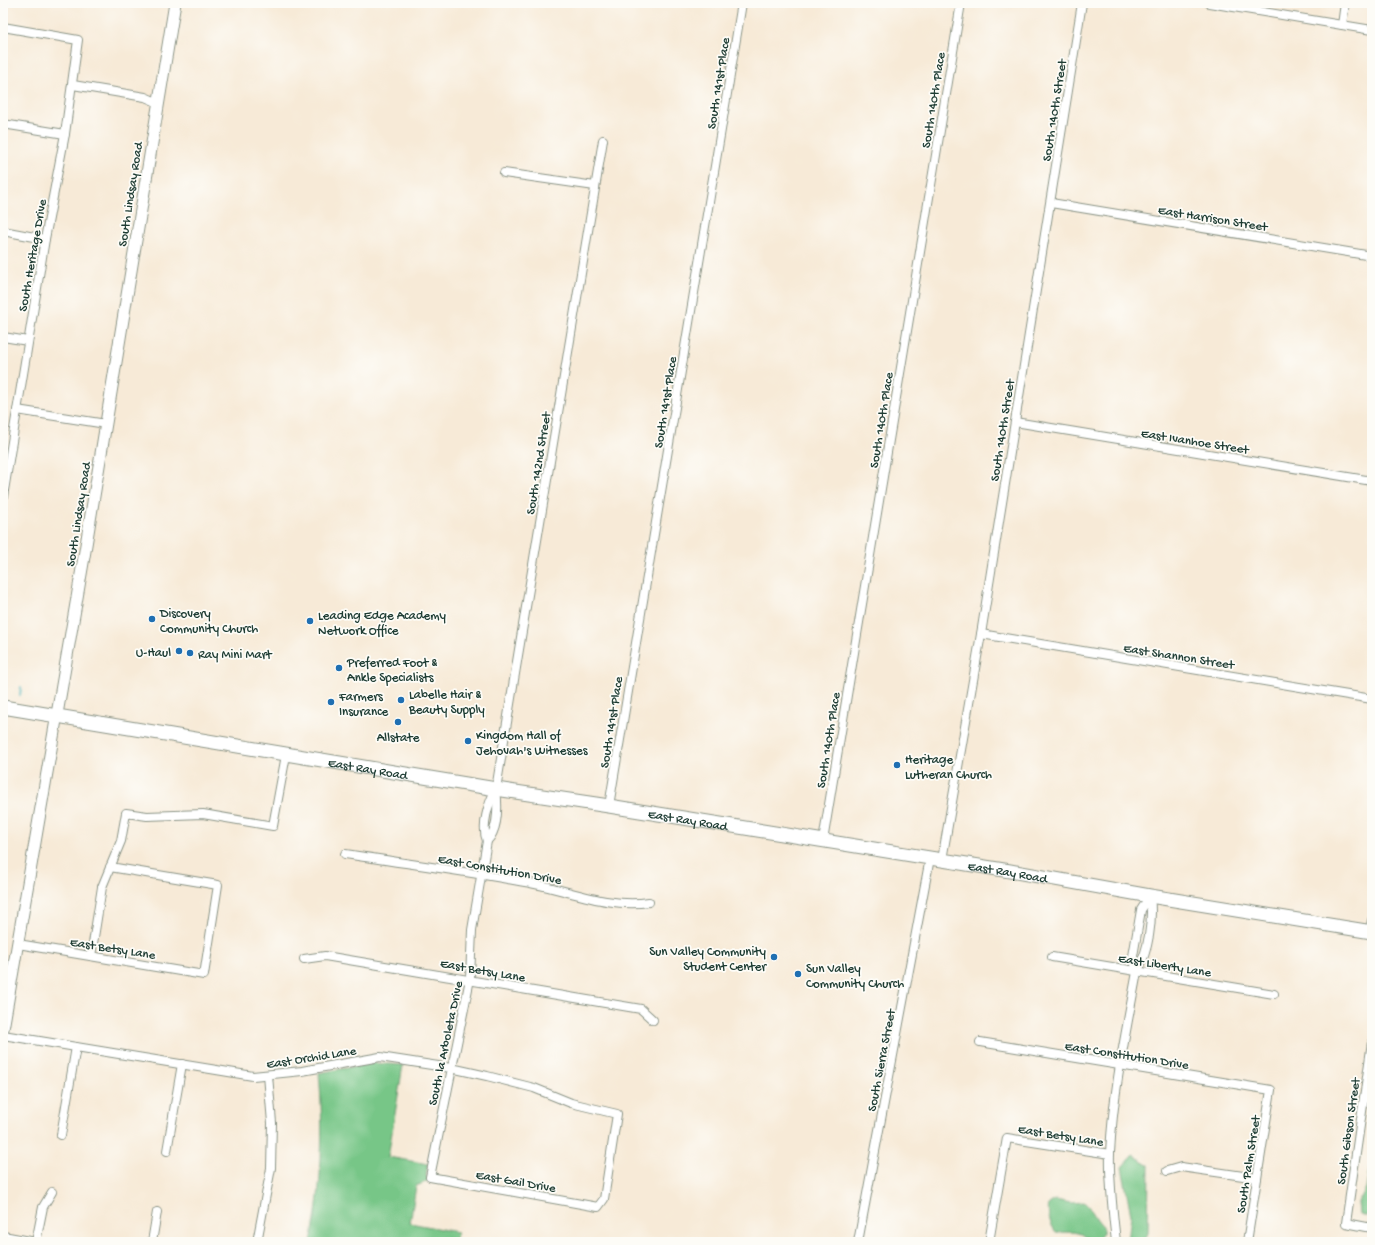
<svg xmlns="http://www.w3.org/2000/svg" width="1375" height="1245" viewBox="0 0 1375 1245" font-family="'Gochi Hand',sans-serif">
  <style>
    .green { fill: #77c687; stroke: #4b825e }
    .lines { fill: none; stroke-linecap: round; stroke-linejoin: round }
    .stream { stroke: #45b5bc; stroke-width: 2 }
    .minor-casing { stroke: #8b9486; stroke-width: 10 }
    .tertiary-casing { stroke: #8b9486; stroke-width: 12 }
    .secondary-casing { stroke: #8b9486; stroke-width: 13 }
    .primary-casing { stroke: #8b9486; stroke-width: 15 }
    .minor { stroke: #fff; stroke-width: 8 }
    .tertiary { stroke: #fff; stroke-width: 10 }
    .secondary { stroke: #fff; stroke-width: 11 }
    .primary { stroke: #fff; stroke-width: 13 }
    .poi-dot { fill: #1f6fb2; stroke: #fdfcf7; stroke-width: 1.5 }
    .labels { text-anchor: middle; stroke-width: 3.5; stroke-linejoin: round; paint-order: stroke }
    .street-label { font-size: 13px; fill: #1f3d34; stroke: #fdfcf7 }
    .poi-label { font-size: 13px; fill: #1f3d34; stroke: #fdfcf7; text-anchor: start }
  </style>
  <rect width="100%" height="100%" fill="#fdfcf7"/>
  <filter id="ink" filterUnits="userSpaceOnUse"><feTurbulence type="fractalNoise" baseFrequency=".025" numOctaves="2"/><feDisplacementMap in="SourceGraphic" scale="8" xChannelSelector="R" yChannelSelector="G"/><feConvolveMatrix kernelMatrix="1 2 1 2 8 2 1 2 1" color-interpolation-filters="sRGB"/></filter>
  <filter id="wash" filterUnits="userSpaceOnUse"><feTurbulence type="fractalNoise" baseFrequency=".012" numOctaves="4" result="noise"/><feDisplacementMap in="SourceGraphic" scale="16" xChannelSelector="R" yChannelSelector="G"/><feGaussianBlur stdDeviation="0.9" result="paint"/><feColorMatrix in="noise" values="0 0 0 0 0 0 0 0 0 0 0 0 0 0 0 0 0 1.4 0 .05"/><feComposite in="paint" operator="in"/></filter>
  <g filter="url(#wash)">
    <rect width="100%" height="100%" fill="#f7ead7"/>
    <g class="green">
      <path d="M373,1063L403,1065L388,1157L428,1164L426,1175L428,1181L416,1186L410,1223L457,1232L455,1242H311C322,1187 324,1129 319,1073Z"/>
      <polygon points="1372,1153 1372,1217 1359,1214 1358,1203 1366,1188"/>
      <polygon points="1133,1155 1149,1165 1148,1233 1144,1242 1128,1242 1131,1215 1122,1167"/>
      <path d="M1055,1200L1071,1203L1084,1202C1094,1211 1094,1218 1103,1226V1233L1097,1241L1093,1242C1079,1229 1073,1233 1056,1232C1050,1225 1047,1213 1049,1204Z"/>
    </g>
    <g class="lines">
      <polyline class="stream" points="20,695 21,687"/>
    </g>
  </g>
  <g filter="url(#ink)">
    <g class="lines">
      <g class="minor-casing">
        <g id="minor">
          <polyline points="1209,3 1372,30"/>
          <polyline points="1342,25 1345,3"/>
          <polyline points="3,27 78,40 65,134 45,239 3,497"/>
          <polyline points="73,85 145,97 159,103"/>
          <polyline points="3,124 65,134"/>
          <polyline points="504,173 595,186"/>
          <polyline points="1051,203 1372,256"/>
          <polyline points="3,231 45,239"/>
          <polyline points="3,337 28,341"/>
          <polyline points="17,410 106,424"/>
          <polyline points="1015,422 1372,481"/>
          <polyline points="981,634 1372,699"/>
          <polyline points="609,806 742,3"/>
          <path d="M487,841C499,829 498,805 496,789"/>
          <polyline points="823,841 961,3"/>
          <path d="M345,854C409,864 473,872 535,884C574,892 610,908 649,902"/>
          <polyline points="942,860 981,634 1082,3"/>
          <polyline points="1370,931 1372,920"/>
          <polyline points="18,944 204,975 218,885 110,867"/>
          <polyline points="91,956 102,887 121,841 126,813 147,816 203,814 273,826 286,755"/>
          <polyline points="1052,957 1274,994"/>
          <polyline points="304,959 325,956 641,1009 653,1020"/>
          <polyline points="1137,972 1133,956 1141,910 1150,896"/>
          <path d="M3,1035L253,1076L302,1071L380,1057L451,1068L487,1076L534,1088L571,1103L617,1114L604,1199L598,1207L430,1177L470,979L472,930L487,841C481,826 488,804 496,789L603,140"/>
          <polyline points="980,1042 1271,1090 1247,1242"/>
          <polyline points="1372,1042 1346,1223 1372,1228"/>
          <polyline points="1364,1098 1372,1099"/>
          <polyline points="61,1135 76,1047"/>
          <polyline points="167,1151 182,1064"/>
          <polyline points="1167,1171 1181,1167 1257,1178"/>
          <polyline points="36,1242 43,1207 52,1192"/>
          <polyline points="152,1242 157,1212"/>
          <polyline points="257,1242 271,1168 272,1123 268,1075"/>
          <polyline points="858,1242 930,858"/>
          <polyline points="989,1242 1007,1138 1110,1154"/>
          <path d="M1116,1242C1113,1213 1109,1183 1110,1153C1113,1092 1126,1032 1137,972C1149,950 1153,920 1150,896"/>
        </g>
      </g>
      <g class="tertiary-casing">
        <polyline id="tertiary" points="3,1237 30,1242"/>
      </g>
      <g class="secondary-casing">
        <polyline id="secondary" points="3,1029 85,551 175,3"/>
      </g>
      <g class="primary-casing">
        <g id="primary">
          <path id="s1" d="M3,707L496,789L609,806L1010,871L1150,896L1372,932"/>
        </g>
      </g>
      <use href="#minor" class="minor"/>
      <use href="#tertiary" class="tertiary"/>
      <use href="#secondary" class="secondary"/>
      <use href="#primary" class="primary"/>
    </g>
  </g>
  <g class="poi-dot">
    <circle cx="152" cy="619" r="4"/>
    <circle cx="310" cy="621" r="4"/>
    <circle cx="179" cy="651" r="4"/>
    <circle cx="190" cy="653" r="4"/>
    <circle cx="339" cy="668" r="4"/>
    <circle cx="401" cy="700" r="4"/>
    <circle cx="331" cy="702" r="4"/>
    <circle cx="398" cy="722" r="4"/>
    <circle cx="468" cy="741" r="4"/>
    <circle cx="897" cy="765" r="4"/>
    <circle cx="774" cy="957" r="4"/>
    <circle cx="798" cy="974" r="4"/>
  </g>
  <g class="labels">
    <g class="street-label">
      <text transform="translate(717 83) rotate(-81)" y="5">South 141st Place</text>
      <text transform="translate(932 100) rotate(-81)" y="5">South 140th Place</text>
      <text transform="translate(1053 110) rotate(-81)" y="5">South 140th Street</text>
      <text transform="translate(129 194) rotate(-81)" y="5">South Lindsay Road</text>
      <text transform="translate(1213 217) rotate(9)" y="5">East Harrison Street</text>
      <text transform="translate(31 255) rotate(-80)" y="5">South Heritage Drive</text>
      <text transform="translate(664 402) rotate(-81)" y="5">South 141st Place</text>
      <text transform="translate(880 420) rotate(-81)" y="5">South 140th Place</text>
      <text transform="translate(1001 430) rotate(-81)" y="5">South 140th Street</text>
      <text transform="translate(1195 440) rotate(9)" y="5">East Ivanhoe Street</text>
      <text transform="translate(537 463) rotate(-81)" y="5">South 142nd Street</text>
      <text transform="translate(77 514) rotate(-81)" y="5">South Lindsay Road</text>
      <text transform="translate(1179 655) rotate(9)" y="5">East Shannon Street</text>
      <text transform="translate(610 722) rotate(-81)" y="5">South 141st Place</text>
      <text transform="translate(827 740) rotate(-81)" y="5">South 140th Place</text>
      <text dy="5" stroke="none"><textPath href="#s1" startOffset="370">East Ray Road</textPath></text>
      <text dy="5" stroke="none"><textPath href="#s1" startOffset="694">East Ray Road</textPath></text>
      <text transform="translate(500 868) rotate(10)" y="5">East Constitution Drive</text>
      <text dy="5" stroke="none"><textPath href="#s1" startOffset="1018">East Ray Road</textPath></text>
      <text transform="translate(113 947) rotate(9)" y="5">East Betsy Lane</text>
      <text transform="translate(1165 964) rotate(9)" y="5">East Liberty Lane</text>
      <text transform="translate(483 969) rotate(10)" y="5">East Betsy Lane</text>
      <text transform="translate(444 1043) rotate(-78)" y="5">South la Arboleta Drive</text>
      <text transform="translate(1127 1054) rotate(9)" y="5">East Constitution Drive</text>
      <text transform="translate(311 1056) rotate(-9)" y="5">East Orchid Lane</text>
      <text transform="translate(880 1060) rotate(-79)" y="5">South Sierra Street</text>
      <text transform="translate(1347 1131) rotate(-82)" y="5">South Gibson Street</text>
      <text transform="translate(1061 1134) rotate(9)" y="5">East Betsy Lane</text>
      <text transform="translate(1247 1164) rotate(-81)" y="5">South Palm Street</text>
      <text transform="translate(516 1180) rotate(10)" y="5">East Gail Drive</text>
    </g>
    <g class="poi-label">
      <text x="160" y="617">Discovery<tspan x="160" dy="15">Community Church</tspan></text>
      <text x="318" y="619">Leading Edge Academy<tspan x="318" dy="15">Network Office</tspan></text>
      <text x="171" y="656" text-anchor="end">U-Haul</text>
      <text x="198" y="658">Ray Mini Mart</text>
      <text x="347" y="666">Preferred Foot &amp;<tspan x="347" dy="15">Ankle Specialists</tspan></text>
      <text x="409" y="698">Labelle Hair &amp;<tspan x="409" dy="15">Beauty Supply</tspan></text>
      <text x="339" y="700">Farmers<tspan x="339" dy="15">Insurance</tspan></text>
      <text x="476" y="739">Kingdom Hall of<tspan x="476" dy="15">Jehovah's Witnesses</tspan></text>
      <text x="398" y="741" text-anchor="middle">Allstate</text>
      <text x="905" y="763">Heritage<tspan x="905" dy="15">Lutheran Church</tspan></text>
      <text x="766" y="955" text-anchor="end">Sun Valley Community<tspan x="766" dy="15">Student Center</tspan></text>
      <text x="806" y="972">Sun Valley<tspan x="806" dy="15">Community Church</tspan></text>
    </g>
  </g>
  <rect width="1375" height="1245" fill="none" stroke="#fdfcf7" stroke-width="16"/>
</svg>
